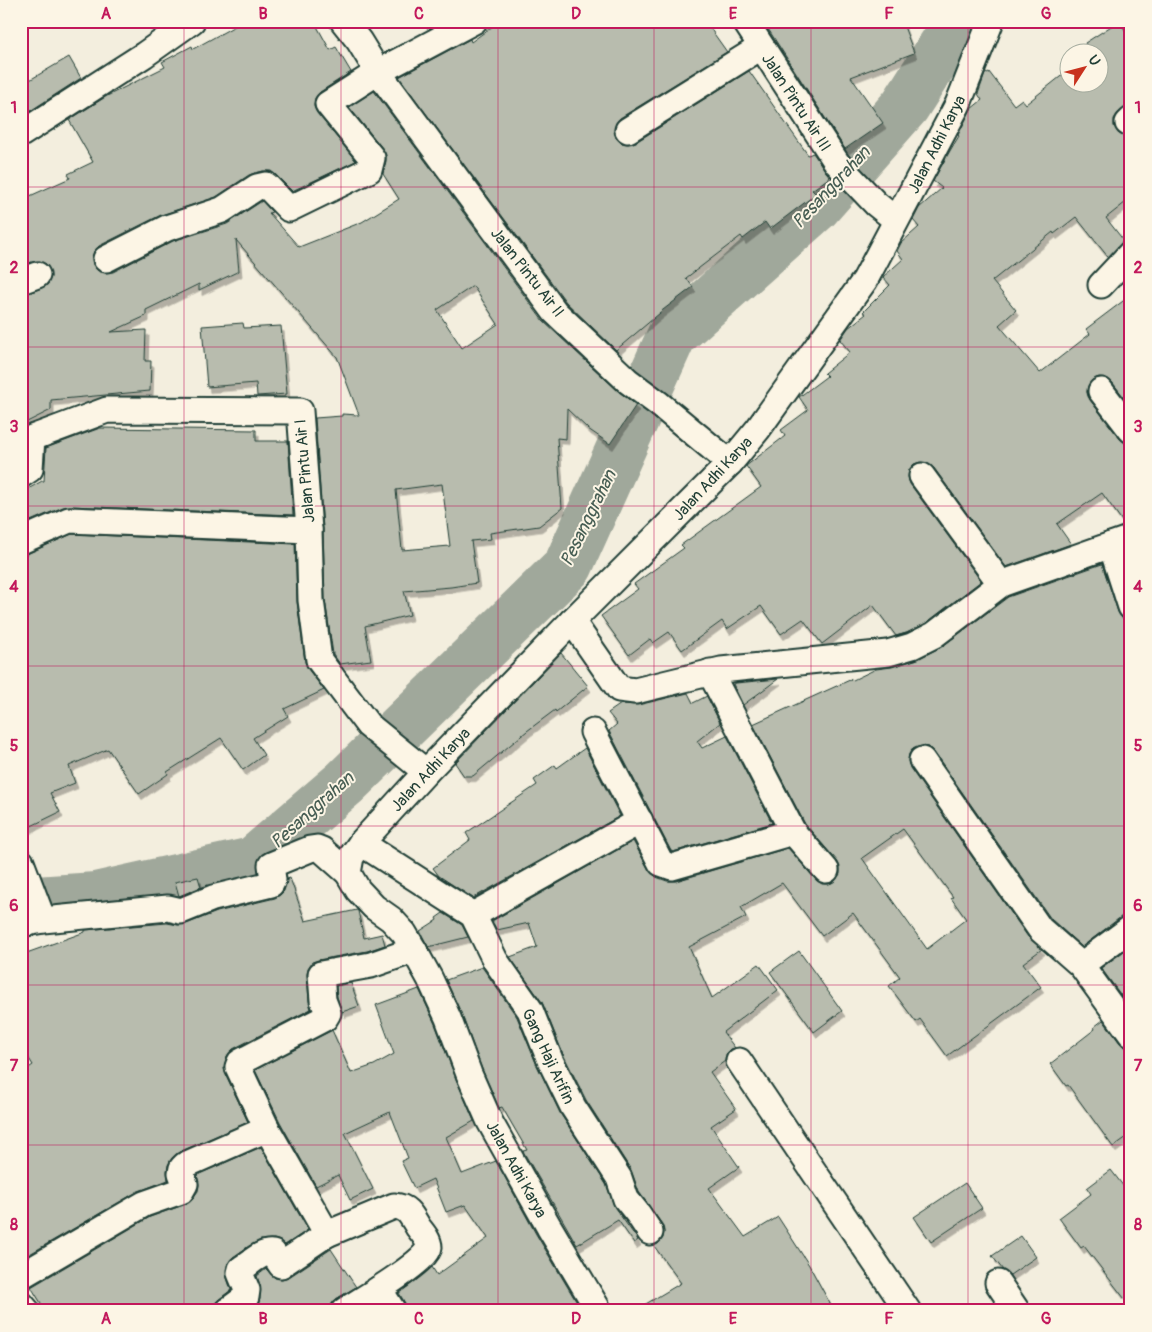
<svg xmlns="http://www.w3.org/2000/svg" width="1152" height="1332" viewBox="0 0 1152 1332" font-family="Pangolin,sans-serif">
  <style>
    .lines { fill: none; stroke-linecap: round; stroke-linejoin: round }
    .river { stroke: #a0a89b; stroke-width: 50 }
    .building { fill: #b8bcae; stroke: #1f3d34; fill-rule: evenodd; filter: url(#shadow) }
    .minor-casing { stroke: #1f3d34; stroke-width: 29 }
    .minor { stroke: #fcf5e5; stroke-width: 25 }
    .grid { fill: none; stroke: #c2185b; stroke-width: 1; stroke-opacity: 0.55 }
    .labels { text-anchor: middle; stroke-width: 4; stroke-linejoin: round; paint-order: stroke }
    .street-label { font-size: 16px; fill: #1f3d34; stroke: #fcf5e5 }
    .water-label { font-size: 18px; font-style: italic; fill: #465d53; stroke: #fcf5e5 }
    .neatline { fill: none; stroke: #c2185b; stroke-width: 2 }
    .grid-label { font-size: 16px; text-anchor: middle; font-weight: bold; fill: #c2185b }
  </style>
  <defs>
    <filter id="shadow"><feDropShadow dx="3" dy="5.5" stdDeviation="0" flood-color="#0004"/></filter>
  </defs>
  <rect width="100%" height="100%" fill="#f3eede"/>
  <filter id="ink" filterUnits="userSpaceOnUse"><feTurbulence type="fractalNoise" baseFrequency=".02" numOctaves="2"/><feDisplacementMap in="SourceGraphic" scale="10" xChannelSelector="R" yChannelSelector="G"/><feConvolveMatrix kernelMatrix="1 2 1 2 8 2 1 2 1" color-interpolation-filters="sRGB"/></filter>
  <g filter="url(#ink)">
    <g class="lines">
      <polyline class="river" points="21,902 96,897 253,862 345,783 568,566 672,335 816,207 905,106 959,21"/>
    </g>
    <g class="building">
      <path d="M244,21H314L330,50L336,47L351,72L320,92L315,98L314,106L317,113L356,161L292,191L276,175L271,171H263L249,175L216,197L161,215L99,246L94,251L92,258L93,265L98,271L105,273L113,272L173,241L227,224L262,201L272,212L269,213L299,247L362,222L399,199L383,174L386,161V155L383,149L349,107L374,91L543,321L618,391L636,405L610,444L588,429L567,409L566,439L557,438L562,508L539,526L490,533L491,539L471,541L477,583L451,587L404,591L410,615L365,626L371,660L340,664L333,654L325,599L323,529L315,418L342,416V414L359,415L337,357L236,240L239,271L199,290V284L146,310V316L111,332L146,330L145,361H151L150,391L51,400V410L21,425V295L26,294L42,288L48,284L51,277L50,270L46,264L40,261L32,262L21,266V200L70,178L68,174L93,162L69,120L107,96L165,67L162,62L192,46L193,49ZM473,286L498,324L462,348L437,310ZM442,484L450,546L402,550L396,490Z"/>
      <polygon points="500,21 705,21 727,52 620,118 616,123 614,130 616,138 622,143 628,144 636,142 749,71 808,155 813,153 830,177 812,190 816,194 770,229 765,222 743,239 741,236 686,278 693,287 659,313 660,313 616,350 566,302 399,77 470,39 471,42"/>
      <polygon points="763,21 902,21 914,53 851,77 883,123 845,149"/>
      <polygon points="1119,21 1131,39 1131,106 1127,106 1118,113 1114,119 1114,126 1118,133 1124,137 1131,137 1131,198 1106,218 1124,241 1108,257 1076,217 1054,234 1053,232 992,281 1016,310 999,325 1040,373 1090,334 1086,329 1131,295 1131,406 1112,382 1106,378 1099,377 1092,380 1088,386 1087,392 1090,400 1120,439 1125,443 1131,444 1131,524 1125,525 1102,493 1057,524 1071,544 1006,567 934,468 927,463 920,462 914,464 909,470 908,477 910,484 981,581 926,623 907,633 896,636 873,605 822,644 803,619 781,634 761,606 727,629 722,621 682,650 669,632 653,643 650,639 629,655 601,616 638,589 634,584 684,548 681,545 761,487 746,466 785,436 781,430 808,410 799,397 827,376 824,373 850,352 840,340 848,328 866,314 863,312 890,285 883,277 903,259 897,251 901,243 919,227 913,220 919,208 942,188 933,181 951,149 959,136 958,135 971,109 982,100 978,94 985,74 989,72 1014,105 1022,99 1026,104 1070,69 1070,82 1100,82 1100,52 1090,52 1085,43"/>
      <polygon points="69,57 81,78 21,117 21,85"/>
      <polygon points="243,323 244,328 281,326 287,394 257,396 256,383 207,387 202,326"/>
      <polygon points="100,428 256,430 256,441 288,441 293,515 70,506 63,507 21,525 21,493 42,481 44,481 46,448"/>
      <polygon points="72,534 295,544 297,602 305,662 308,669 324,690 284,709 288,716 253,738 264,755 243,770 221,738 167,772 168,774 139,794 108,749 69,766 75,783 50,793 60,812 21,831 21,555 27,554"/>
      <path d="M1102,564L1118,612L1122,618L1128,621H1131V914L1122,916L1082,947L1051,919L934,752L928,747L921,746L913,749L909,754L908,761L910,768L1028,937L1042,949L1023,963L1041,987L947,1056L920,1019L916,1022L889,986L900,977L853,913L822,936L782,883L741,907L746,917L689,947L712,998L759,964L778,990L723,1032L735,1048L731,1049L726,1054L725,1061L710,1072L736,1109L711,1126L739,1167L709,1188L745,1237L778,1217L809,1265L834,1311H634L681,1283L654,1246L658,1244L663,1238L664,1232L662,1224L639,1192L631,1170L586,1100L563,1054L542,1002L510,957L537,947L529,923L497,930L492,921L633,841L649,870L656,877L667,881H676L788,848L816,880L822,884H829L835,881L840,874V867L837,861L805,824L753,724L852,679L853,680L876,669L892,667L918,659L943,646L1008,597ZM903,829L953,897L951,898L966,919L927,949L862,858Z"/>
      <polygon points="561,653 588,686 556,712 555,710 527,731 473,776 464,776 455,763"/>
      <polygon points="778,679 743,705 733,684 736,683"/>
      <polygon points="688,693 693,703 707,696 720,723 697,741 702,748 727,736 772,823 673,852 671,851 609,731 617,724 608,713 621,704 638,705"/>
      <polygon points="585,748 620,816 473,898 439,876 433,868 470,840 466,833 537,785 534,780 555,765 557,768"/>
      <polygon points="198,877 201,887 179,896 175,882"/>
      <polygon points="290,878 305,921 357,910 358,911 364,938 382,934 385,945 367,951 318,960 312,962 308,968 307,975 309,1001 311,1009 233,1049 227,1056 224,1067 225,1073 248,1122 179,1152 172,1158 168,1165 167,1171 168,1180 137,1192 21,1259 21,1073 33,1065 21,1046 21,955 85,932 85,930 167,923 178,925 186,924 217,912 275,898 280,895 284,891 287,879"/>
      <polygon points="443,913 462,925 468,937 428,947 420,931 437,920 436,918"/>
      <polygon points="1131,946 1131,1009 1101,968"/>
      <polygon points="799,951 842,1011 814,1032 770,972"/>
      <polygon points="482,967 517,1017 537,1065 560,1113 606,1184 615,1208 638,1240 634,1243 618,1220 577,1245 523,1151 527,1150 502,1107 499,1108 482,1069 461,1013 446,980"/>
      <polygon points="351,983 359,1006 342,1012 337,997 336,986"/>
      <polygon points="419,989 435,1024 456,1079 474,1121 446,1137 462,1174 496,1161 536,1234 582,1311 407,1311 405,1303 399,1293 414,1282 432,1267 437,1275 488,1238 465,1205 446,1212 433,1179 414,1188 401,1161 408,1158 390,1112 345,1133 373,1189 350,1200 338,1175 316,1186 280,1122 255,1070 332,1030 351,1073 374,1065 394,1054 376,1005"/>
      <polygon points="1103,1020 1120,1043 1125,1047 1131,1048 1131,1134 1113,1147 1068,1085 1066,1086 1050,1064 1095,1029 1094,1027"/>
      <polygon points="261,1147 308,1230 285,1245 280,1241 274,1239 261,1240 249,1246 233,1257 227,1265 226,1270 227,1278 231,1290 218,1300 214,1305 213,1311 46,1311 31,1287 150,1217 186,1204 193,1198 198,1191 199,1185 197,1175"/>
      <polygon points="1111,1170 1131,1196 1131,1307 1084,1246 1081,1248 1059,1218 1091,1194 1087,1188"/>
      <polygon points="965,1183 982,1208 931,1242 914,1217"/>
      <polygon points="1021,1236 1036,1257 1010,1275 1003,1270 992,1256"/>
      <polygon points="331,1249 356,1287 336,1299 332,1304 330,1311 252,1311 258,1305 260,1299 260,1285 257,1276 266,1269 275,1278 282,1279 289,1277"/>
    </g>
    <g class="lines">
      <g class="minor-casing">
        <g id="minor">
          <polyline points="343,21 359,41 378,72 555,312 628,381 659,404 730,463"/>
          <polyline points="745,21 837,163 876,204 896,220"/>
          <polyline points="1128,123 1131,120"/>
          <polyline points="628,130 761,47"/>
          <polyline points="21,134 144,55 192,21"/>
          <polyline points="106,259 167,228 222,210 257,187 266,185 289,209 369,170 372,158 328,104 378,72 474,21"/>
          <polyline points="21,281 37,275"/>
          <polyline points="1101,285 1131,253"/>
          <polyline points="1101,391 1131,430"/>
          <polyline points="21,475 30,469 32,438 107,410 300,411 309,530 311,600 319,660 368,725 426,772"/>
          <polyline points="922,476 1001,584"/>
          <polyline points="21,541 69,520 309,530"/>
          <polyline points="1111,545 1131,607"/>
          <polyline points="572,621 619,689 635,691 721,670 888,653 912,646 934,635 1001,584 1131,538"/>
          <polyline points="710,672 793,832 826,870"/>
          <polyline points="593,732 661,863 672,867 793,832"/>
          <polyline points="922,760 1040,929 1081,965 1131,1034"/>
          <polyline points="361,843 473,915 495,960 530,1010 550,1060 573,1107 619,1178 626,1199 638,1214 650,1232"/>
          <polyline points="21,862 43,920"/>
          <polyline points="348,873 351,857 361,843 426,772 572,621 730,463 758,429 865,280 958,104 991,21"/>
          <polyline points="473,915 640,821"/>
          <polyline points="21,924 43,920 168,908 181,911 213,898 271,884 273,880 271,865 310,849 317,848 322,850 348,873 358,890 374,907 391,919 404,933 414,950 430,979 448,1018 469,1074 490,1122 549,1227 599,1311"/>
          <polyline points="1081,965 1131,928"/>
          <polyline points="739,1061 908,1311"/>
          <path d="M327,1234L394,1206C408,1207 411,1215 418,1227C422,1232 429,1240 429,1247C428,1261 358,1302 344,1311"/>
          <polyline points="21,1276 144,1204 181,1191 185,1184 181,1173 182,1168 185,1165 267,1129"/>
          <polyline points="998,1283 1017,1311"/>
          <polyline points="379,1289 393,1311"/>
          <polyline points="21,1304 27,1311"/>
          <path d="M227,1311L246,1297L247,1290L240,1273L241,1269C251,1263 261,1251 273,1253L281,1265L327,1234L267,1129L238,1067L240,1062L325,1018L328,1013L323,1000L321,974L371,965L414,950"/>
        </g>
      </g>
      <use href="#minor" class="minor"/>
    </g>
  </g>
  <path class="grid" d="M184,21V1311M341,21V1311M498,21V1311M654,21V1311M811,21V1311M968,21V1311M21,187H1131M21,347H1131M21,506H1131M21,666H1131M21,826H1131M21,985H1131M21,1145H1131"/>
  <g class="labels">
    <g class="street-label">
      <text transform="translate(797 102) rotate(57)" y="6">Jalan Pintu Air III</text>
      <text transform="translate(936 144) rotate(-63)" y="6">Jalan Adhi Karya</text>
      <text transform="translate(528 272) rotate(52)" y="6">Jalan Pintu Air II</text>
      <text transform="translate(304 471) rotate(-95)" y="6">Jalan Pintu Air I</text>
      <text transform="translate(712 478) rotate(-47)" y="6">Jalan Adhi Karya</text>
      <text transform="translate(430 769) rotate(-47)" y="6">Jalan Adhi Karya</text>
      <text transform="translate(549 1056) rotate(65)" y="6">Gang Haji Arifin</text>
      <text transform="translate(517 1169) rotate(61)" y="6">Jalan Adhi Karya</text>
    </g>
    <g class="water-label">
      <text transform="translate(831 187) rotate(-47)" y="6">Pesanggrahan</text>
      <text transform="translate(588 518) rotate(-64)" y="6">Pesanggrahan</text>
      <text transform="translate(312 810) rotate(-42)" y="6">Pesanggrahan</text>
    </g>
  </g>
  <rect width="1152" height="1332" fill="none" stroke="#fcf5e5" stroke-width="55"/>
  <g transform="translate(1084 68) rotate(54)"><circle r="24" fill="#fcf5e5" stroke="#a4ab9e"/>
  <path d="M0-4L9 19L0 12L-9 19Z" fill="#c8321e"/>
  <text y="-8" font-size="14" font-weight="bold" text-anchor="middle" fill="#1f3d34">U</text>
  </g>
  <rect x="28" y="28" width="1096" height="1276" class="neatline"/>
  <g class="grid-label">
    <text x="106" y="19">A</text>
    <text x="263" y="19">B</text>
    <text x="419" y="19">C</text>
    <text x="576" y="19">D</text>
    <text x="733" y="19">E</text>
    <text x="889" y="19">F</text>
    <text x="1046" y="19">G</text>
    <text x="14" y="113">1</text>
    <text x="1138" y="113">1</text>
    <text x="14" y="273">2</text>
    <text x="1138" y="273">2</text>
    <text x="14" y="432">3</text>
    <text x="1138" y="432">3</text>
    <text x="14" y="592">4</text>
    <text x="1138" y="592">4</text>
    <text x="14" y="751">5</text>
    <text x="1138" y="751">5</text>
    <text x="14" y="911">6</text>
    <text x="1138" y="911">6</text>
    <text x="14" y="1071">7</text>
    <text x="1138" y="1071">7</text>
    <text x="14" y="1230">8</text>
    <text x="1138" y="1230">8</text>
    <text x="106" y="1324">A</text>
    <text x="263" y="1324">B</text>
    <text x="419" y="1324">C</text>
    <text x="576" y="1324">D</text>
    <text x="733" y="1324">E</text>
    <text x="889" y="1324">F</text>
    <text x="1046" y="1324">G</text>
  </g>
</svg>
